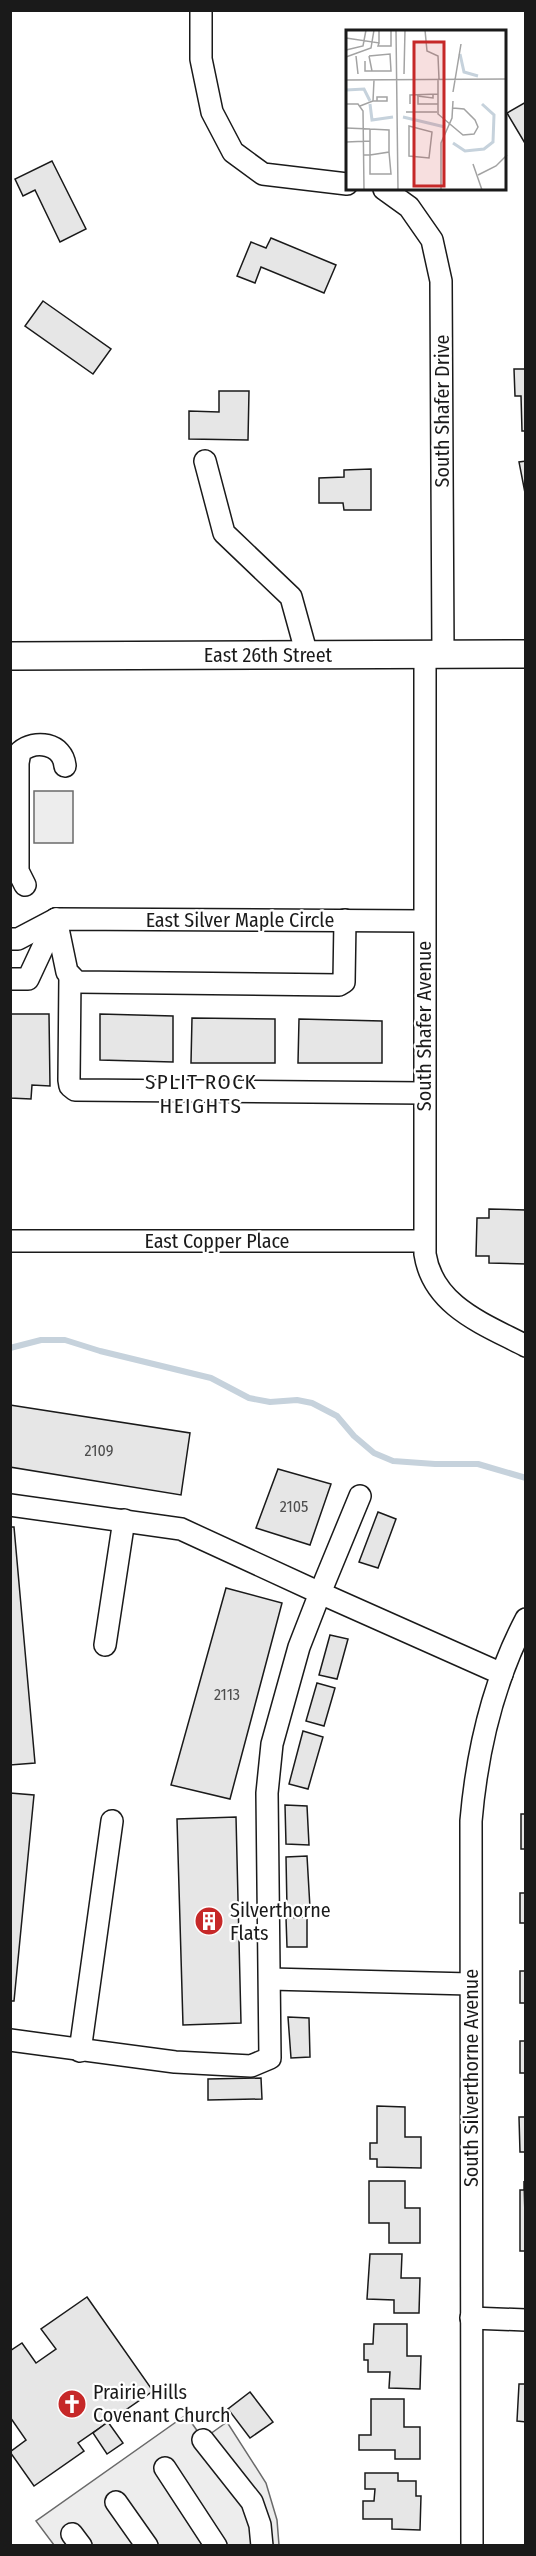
<svg xmlns="http://www.w3.org/2000/svg" width="536" height="2556" viewBox="0 0 536 2556" font-family="'Fira Sans Condensed',sans-serif">
  <style>
    .parking { fill: #ededed; stroke: #6a6a6a; stroke-width: 1.5 }
    .lines { fill: none; stroke-linecap: round; stroke-linejoin: round }
    .stream { stroke: #c6d2dc; stroke-width: 6 }
    .building { fill: #e6e6e6; stroke: #1a1a1a; stroke-width: 1.5 }
    .minor-casing { stroke: #1a1a1a; stroke-width: 24 }
    .major-casing { stroke: #1a1a1a; stroke-width: 30 }
    .minor { stroke: #fff; stroke-width: 21 }
    .major { stroke: #fff; stroke-width: 27 }
    .labels { text-anchor: middle; stroke-width: 4.5; stroke-linejoin: round; paint-order: stroke }
    .number-label { font-size: 16px; fill: #4d4d4d }
    .street-label { font-size: 20px; fill: #1a1a1a; stroke: #fff }
    .poi-label { font-size: 20px; fill: #1a1a1a; stroke: #fff; text-anchor: start }
    .neighbourhood-label { font-size: 21px; letter-spacing: 1.5px; fill: #1a1a1a; stroke: #fff }
    .inset-river { fill: none; stroke: #c6d2dc; stroke-width: 3 }
    .inset-road { fill: none; stroke: #a3a3a3; stroke-width: 1.5 }
    .view { fill: #c62828; fill-opacity: 0.15; stroke: #c62828; stroke-width: 3 }
    .inset-edge { fill: none; stroke: #1a1a1a; stroke-width: 3 }
  </style>
  <rect width="100%" height="100%" fill="#fff"/>
  <g class="parking">
    <rect x="34" y="791" width="39" height="52"/>
    <polygon points="186,2415 203,2439 227,2422 266,2483 277,2520 279,2545 54,2545 36,2521"/>
  </g>
  <g class="lines">
    <polyline class="stream" points="10,1348 41,1340 65,1340 100,1351 211,1378 249,1398 270,1402 297,1400 312,1403 337,1416 354,1436 374,1453 393,1461 435,1464 478,1464 526,1478"/>
  </g>
  <g class="building">
    <polygon points="526,102 526,145 507,113"/>
    <polygon points="52,161 86,229 60,242 35,190 23,196 15,179"/>
    <polygon points="271,238 336,265 324,293 261,267 255,283 237,276 251,242 266,248"/>
    <polygon points="43,301 111,349 93,374 25,326"/>
    <polygon points="514,369 526,369 526,431 522,431 521,396 515,396"/>
    <polygon points="219,391 249,391 248,440 189,439 189,411 219,412"/>
    <polygon points="526,461 526,498 519,462"/>
    <polygon points="371,469 371,510 344,510 343,503 319,503 319,478 344,477 344,470"/>
    <polygon points="10,1014 49,1014 50,1086 32,1085 31,1099 10,1098"/>
    <polygon points="100,1014 173,1016 173,1062 100,1060"/>
    <polygon points="192,1018 275,1019 275,1063 191,1063"/>
    <polygon points="299,1019 382,1021 382,1063 298,1063"/>
    <polygon points="489,1209 526,1210 526,1264 489,1263 489,1256 476,1256 477,1218 489,1218"/>
    <polygon points="10,1405 190,1433 181,1495 10,1467"/>
    <polygon points="278,1469 331,1484 310,1545 256,1528"/>
    <polygon points="378,1512 396,1519 378,1568 359,1562"/>
    <polygon points="10,1527 14,1527 35,1763 10,1765"/>
    <polygon points="226,1588 282,1603 230,1799 171,1785"/>
    <polygon points="330,1635 348,1639 337,1679 319,1675"/>
    <polygon points="317,1683 335,1688 324,1726 306,1721"/>
    <polygon points="303,1731 323,1737 308,1789 289,1784"/>
    <polygon points="10,1793 34,1795 14,2001 10,2001"/>
    <polygon points="285,1805 307,1806 309,1845 286,1844"/>
    <rect x="521" y="1814" width="5" height="35"/>
    <polygon points="236,1817 241,2023 183,2025 177,1819"/>
    <polygon points="307,1856 310,1908 287,1908 286,1857"/>
    <polygon points="525,1864 526,1923 520,1923 520,1893 525,1893"/>
    <polygon points="307,1917 307,1947 287,1947 286,1918"/>
    <rect x="520" y="1971" width="6" height="32"/>
    <polygon points="288,2017 309,2018 310,2057 291,2058"/>
    <rect x="520" y="2041" width="6" height="32"/>
    <polygon points="261,2078 262,2099 208,2100 208,2079"/>
    <polygon points="377,2106 405,2107 405,2137 421,2137 421,2168 377,2167 377,2159 370,2159 370,2143 377,2143"/>
    <polygon points="519,2117 526,2117 526,2152 520,2152"/>
    <polygon points="369,2181 405,2181 405,2208 420,2208 420,2243 389,2243 389,2223 369,2223"/>
    <polygon points="524,2181 526,2251 520,2251 520,2190 524,2190"/>
    <polygon points="370,2254 402,2254 401,2278 420,2278 419,2313 394,2313 394,2300 367,2299"/>
    <polygon points="87,2297 153,2391 78,2443 84,2451 34,2486 10,2452 26,2440 10,2417 10,2351 22,2343 36,2363 56,2349 41,2329"/>
    <polygon points="374,2324 407,2324 407,2356 421,2356 420,2389 389,2388 390,2372 368,2372 368,2360 364,2360 364,2344 373,2344"/>
    <polygon points="519,2384 526,2384 526,2422 517,2421"/>
    <polygon points="250,2392 273,2422 250,2438 228,2409"/>
    <polygon points="371,2399 404,2399 404,2427 420,2427 420,2459 395,2459 395,2450 359,2450 359,2435 371,2435"/>
    <polygon points="108,2422 123,2443 107,2454 93,2433"/>
    <polygon points="365,2473 398,2473 398,2481 416,2481 416,2496 421,2496 420,2530 392,2529 392,2519 363,2519 363,2501 374,2501 375,2489 365,2489"/>
  </g>
  <g class="lines">
    <g class="minor-casing">
      <g id="minor">
        <polyline points="201,10 201,59 212,112 233,152 263,174 347,184"/>
        <polyline points="384,189 409,207 432,240 441,281 443,654"/>
        <polyline points="205,461 224,533 291,597 307,655"/>
        <path d="M425,654V1254C433,1306 484,1324 526,1346"/>
        <path d="M25,885L18,871V763L20,752C35,739 63,743 65,766"/>
        <polyline points="56,919 67,972 77,982 339,985 344,982 345,920"/>
        <polyline points="10,939 18,939 56,919 424,921"/>
        <polyline points="70,975 69,1080 70,1086 75,1090 424,1093"/>
        <polyline points="10,979 28,979 56,919"/>
        <polyline points="10,1241 424,1241"/>
        <polyline points="360,1496 320,1593 502,1674"/>
        <polyline points="10,1505 181,1529 320,1593 299,1647 272,1744 267,1793 270,2058 251,2066 175,2062 10,2040"/>
        <polyline points="105,1645 124,1520"/>
        <polyline points="270,1979 470,1984"/>
        <polyline points="80,2051 112,1821"/>
        <polyline points="471,2318 526,2320"/>
        <polyline points="203,2440 252,2502 260,2525 262,2546"/>
        <polyline points="165,2468 216,2546"/>
        <polyline points="116,2502 147,2546"/>
        <polyline points="72,2534 81,2546"/>
        <path d="M472,2546L471,1821C477,1751 493,1682 526,1619"/>
      </g>
    </g>
    <g class="major-casing">
      <polyline id="major" points="10,656 526,654"/>
    </g>
    <use href="#minor" class="minor"/>
    <use href="#major" class="major"/>
  </g>
  <defs>
    <g id="building-disc" transform="scale(1.5)"><circle r="9.5" fill="#c62828" stroke="#fff"/><path d="M-4-6H4V6H1V3H-1V6H-4ZM-2.5-4.3h1.7v1.8h-1.7ZM.8-4.3h1.7v1.8H.8ZM-2.5-1h1.7V.8h-1.7ZM.8-1h1.7V.8H.8Z" fill="#fff"/></g>
    <g id="church-disc" transform="scale(1.5)"><circle r="9.5" fill="#c62828" stroke="#fff"/><path d="M-1.2-6h2.4v3.5h3.3v2.4h-3.3V6h-2.4V-.1h-3.3v-2.4h3.3Z" fill="#fff"/></g>
  </defs>
  <g fill-rule="evenodd">
    <use href="#building-disc" x="209" y="1921"/>
    <use href="#church-disc" x="72" y="2404"/>
  </g>
  <g class="labels">
    <g class="number-label">
      <text x="99" y="1456">2109</text>
      <text x="294" y="1512">2105</text>
      <text x="227" y="1700">2113</text>
    </g>
    <g class="street-label">
      <text transform="translate(442 411) rotate(-90)" y="7">South Shafer Drive</text>
      <text x="268" y="662">East 26th Street</text>
      <text x="240" y="927">East Silver Maple Circle</text>
      <text transform="translate(424 1026) rotate(-90)" y="7">South Shafer Avenue</text>
      <text x="217" y="1248">East Copper Place</text>
      <text transform="translate(471 2078) rotate(-90)" y="7">South Silverthorne Avenue</text>
    </g>
    <g class="poi-label">
      <text x="230" y="1917">Silverthorne<tspan x="230" dy="23">Flats</tspan></text>
      <text x="93" y="2399">Prairie Hills<tspan x="93" dy="23">Covenant Church</tspan></text>
    </g>
    <g class="neighbourhood-label">
      <text x="201" y="1089">SPLIT ROCK<tspan x="201" dy="24">HEIGHTS</tspan></text>
    </g>
  </g>
  <g transform="translate(346 30)">
    <rect width="160" height="160" fill="#fff"/>
    <path class="inset-river" d="M114,24L118,42L132,46M0,60L18,59L24,71M24,74L26,90L47,87M57,87L99,97M107,113L119,121L138,119L147,112L148,85L136,74"/>
    <path class="inset-road" d="M50,0L52,160M79,0L81,21L92,26L93,49M0,8L33,13V0M33,13L32,16H45V0M0,20L17,16L20,0M10,26L12,44M23,26L44,24L45,41H26M0,27L25,18L28,0M19,31V41H26L23,26M58,44L59,0M92,49V84L117,105L128,104L132,97L129,90L118,79L107,78M0,50L161,49M107,62L115,14M71,66L87,68V64M72,67V74H92M27,71H41V67H31V71M0,74H12L17,81L18,160M64,74V65L92,64M14,76L27,71L28,50M60,82H91M63,96L86,102L83,128L63,126ZM0,98L24,99M0,112L24,111M18,125H24L43,122V100L24,99V144H45L43,122M127,134L136,160M132,145L150,136L161,125M95,160V113L106,88L107,71"/>
    <path class="view" d="M68,12H98V156H68Z"/>
    <rect width="160" height="160" class="inset-edge"/>
  </g>
  <rect width="536" height="2556" fill="none" stroke="#1a1a1a" stroke-width="24"/>
</svg>
